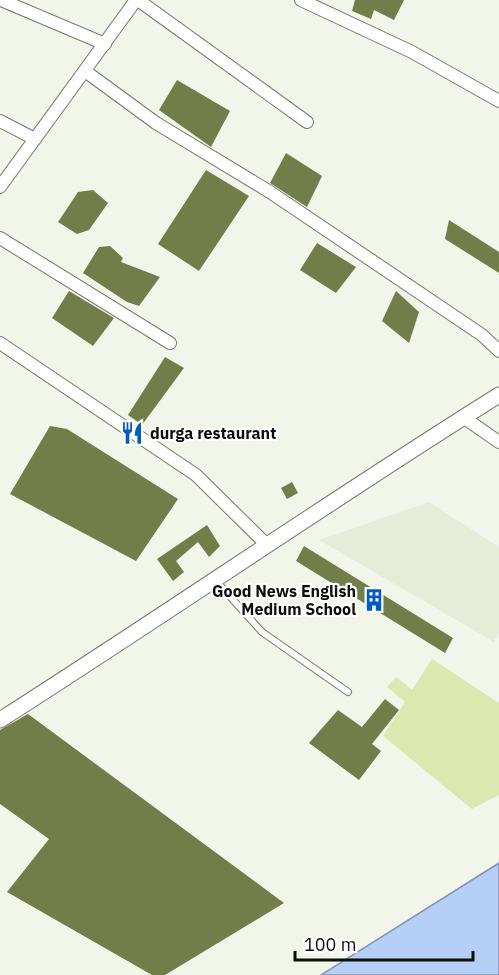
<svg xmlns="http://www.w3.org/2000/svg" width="499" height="975" viewBox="0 0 499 975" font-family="'IBM Plex Sans',sans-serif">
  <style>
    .built { fill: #e7ecd9 }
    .green { fill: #dbe9b0 }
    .water { fill: #b5cff6; stroke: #8395af; stroke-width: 1.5 }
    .building { fill: #727e49 }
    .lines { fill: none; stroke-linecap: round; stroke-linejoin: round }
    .service-casing { stroke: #77796f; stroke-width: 8 }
    .minor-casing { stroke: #77796f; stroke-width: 14 }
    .tertiary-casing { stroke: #77796f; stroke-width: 17 }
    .service { stroke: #fff; stroke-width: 6 }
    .minor { stroke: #fff; stroke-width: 12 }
    .tertiary { stroke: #fff; stroke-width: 15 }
    .labels { text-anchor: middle; stroke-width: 4.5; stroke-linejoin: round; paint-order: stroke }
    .poi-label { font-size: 16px; font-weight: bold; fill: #0d0e0a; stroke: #fff; text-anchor: start }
  </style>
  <rect width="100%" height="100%" fill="#f2f5e9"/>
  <polygon class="built" points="429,502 499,547 499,633 494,642 319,540"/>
  <polygon class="green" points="432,659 499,703 499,795 472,809 383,736 405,702 387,687 396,677 412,690"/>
  <polygon class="water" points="499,863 499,975 321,975"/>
  <g class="building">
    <polygon points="355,0 404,0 394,20 374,10 371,19 352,11"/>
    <polygon points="177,80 230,111 211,147 159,110"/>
    <polygon points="286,153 322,176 307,207 270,183"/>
    <polygon points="206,170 249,196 199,271 158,244"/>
    <polygon points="93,190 108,203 89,230 77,234 58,222 78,192"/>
    <polygon points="449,220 499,252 499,273 445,239"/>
    <polygon points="317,243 356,267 336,293 300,270"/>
    <polygon points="110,246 123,258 121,262 160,277 139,306 127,302 83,273 99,247"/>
    <polygon points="69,291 114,318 93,346 52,318"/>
    <polygon points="396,291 419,312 409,343 382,321"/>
    <polygon points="165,357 184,368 142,425 128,415"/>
    <polygon points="50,426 67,429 178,499 136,561 10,494"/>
    <polygon points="292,482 298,493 287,499 281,488"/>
    <polygon points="207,525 220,546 209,557 198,542 176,561 184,572 173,581 157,559"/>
    <polygon points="304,546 453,638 445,653 296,561"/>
    <polygon points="385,699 399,710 372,744 381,751 359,780 309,743 338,710 362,727"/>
    <polygon points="28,714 284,903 165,975 152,975 7,892 49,839 0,804 0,730"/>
  </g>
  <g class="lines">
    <g class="service-casing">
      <polyline id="service" points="216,581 262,632 348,692"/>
    </g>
    <g class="minor-casing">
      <g id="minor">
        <polyline points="1,0 105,44"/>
        <polyline points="138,0 307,122"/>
        <polyline points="301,0 412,52 499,101"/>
        <polyline points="85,71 156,123 270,192 482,335 499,351"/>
        <polyline points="0,121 35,139"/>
        <polyline points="0,187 136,0"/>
        <polyline points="0,238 170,343"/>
        <polyline points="0,343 196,475 268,546"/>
        <polyline points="463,417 499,442"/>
      </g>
    </g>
    <g class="tertiary-casing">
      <path id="tertiary" d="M0,720C168,613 331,500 499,395"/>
    </g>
    <use href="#service" class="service"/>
    <use href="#minor" class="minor"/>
    <use href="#tertiary" class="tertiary"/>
  </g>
  <defs>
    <g id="restaurant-bare" transform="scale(1.8)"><path d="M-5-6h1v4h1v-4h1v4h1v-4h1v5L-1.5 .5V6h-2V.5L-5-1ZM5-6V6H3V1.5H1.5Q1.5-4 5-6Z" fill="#005ac3" stroke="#fff" stroke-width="2.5" paint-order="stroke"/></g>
    <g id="building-bare" transform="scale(1.8)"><path d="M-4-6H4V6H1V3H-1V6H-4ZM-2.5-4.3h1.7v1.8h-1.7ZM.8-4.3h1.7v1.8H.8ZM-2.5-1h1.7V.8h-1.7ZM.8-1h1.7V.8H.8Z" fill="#005ac3" stroke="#fff" stroke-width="2.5" paint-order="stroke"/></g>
  </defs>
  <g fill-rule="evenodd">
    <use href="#restaurant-bare" x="132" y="433"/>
    <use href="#building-bare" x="374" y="600"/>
  </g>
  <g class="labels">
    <g class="poi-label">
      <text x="150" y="439">durga restaurant</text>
      <text x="356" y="597" text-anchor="end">Good News English<tspan x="356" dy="18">Medium School</tspan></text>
    </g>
  </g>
  <path d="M295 951v9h178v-9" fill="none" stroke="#0d0e0a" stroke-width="3"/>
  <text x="304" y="951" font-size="18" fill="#0d0e0a" stroke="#ffffff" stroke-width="4.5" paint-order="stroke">100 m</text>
</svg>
